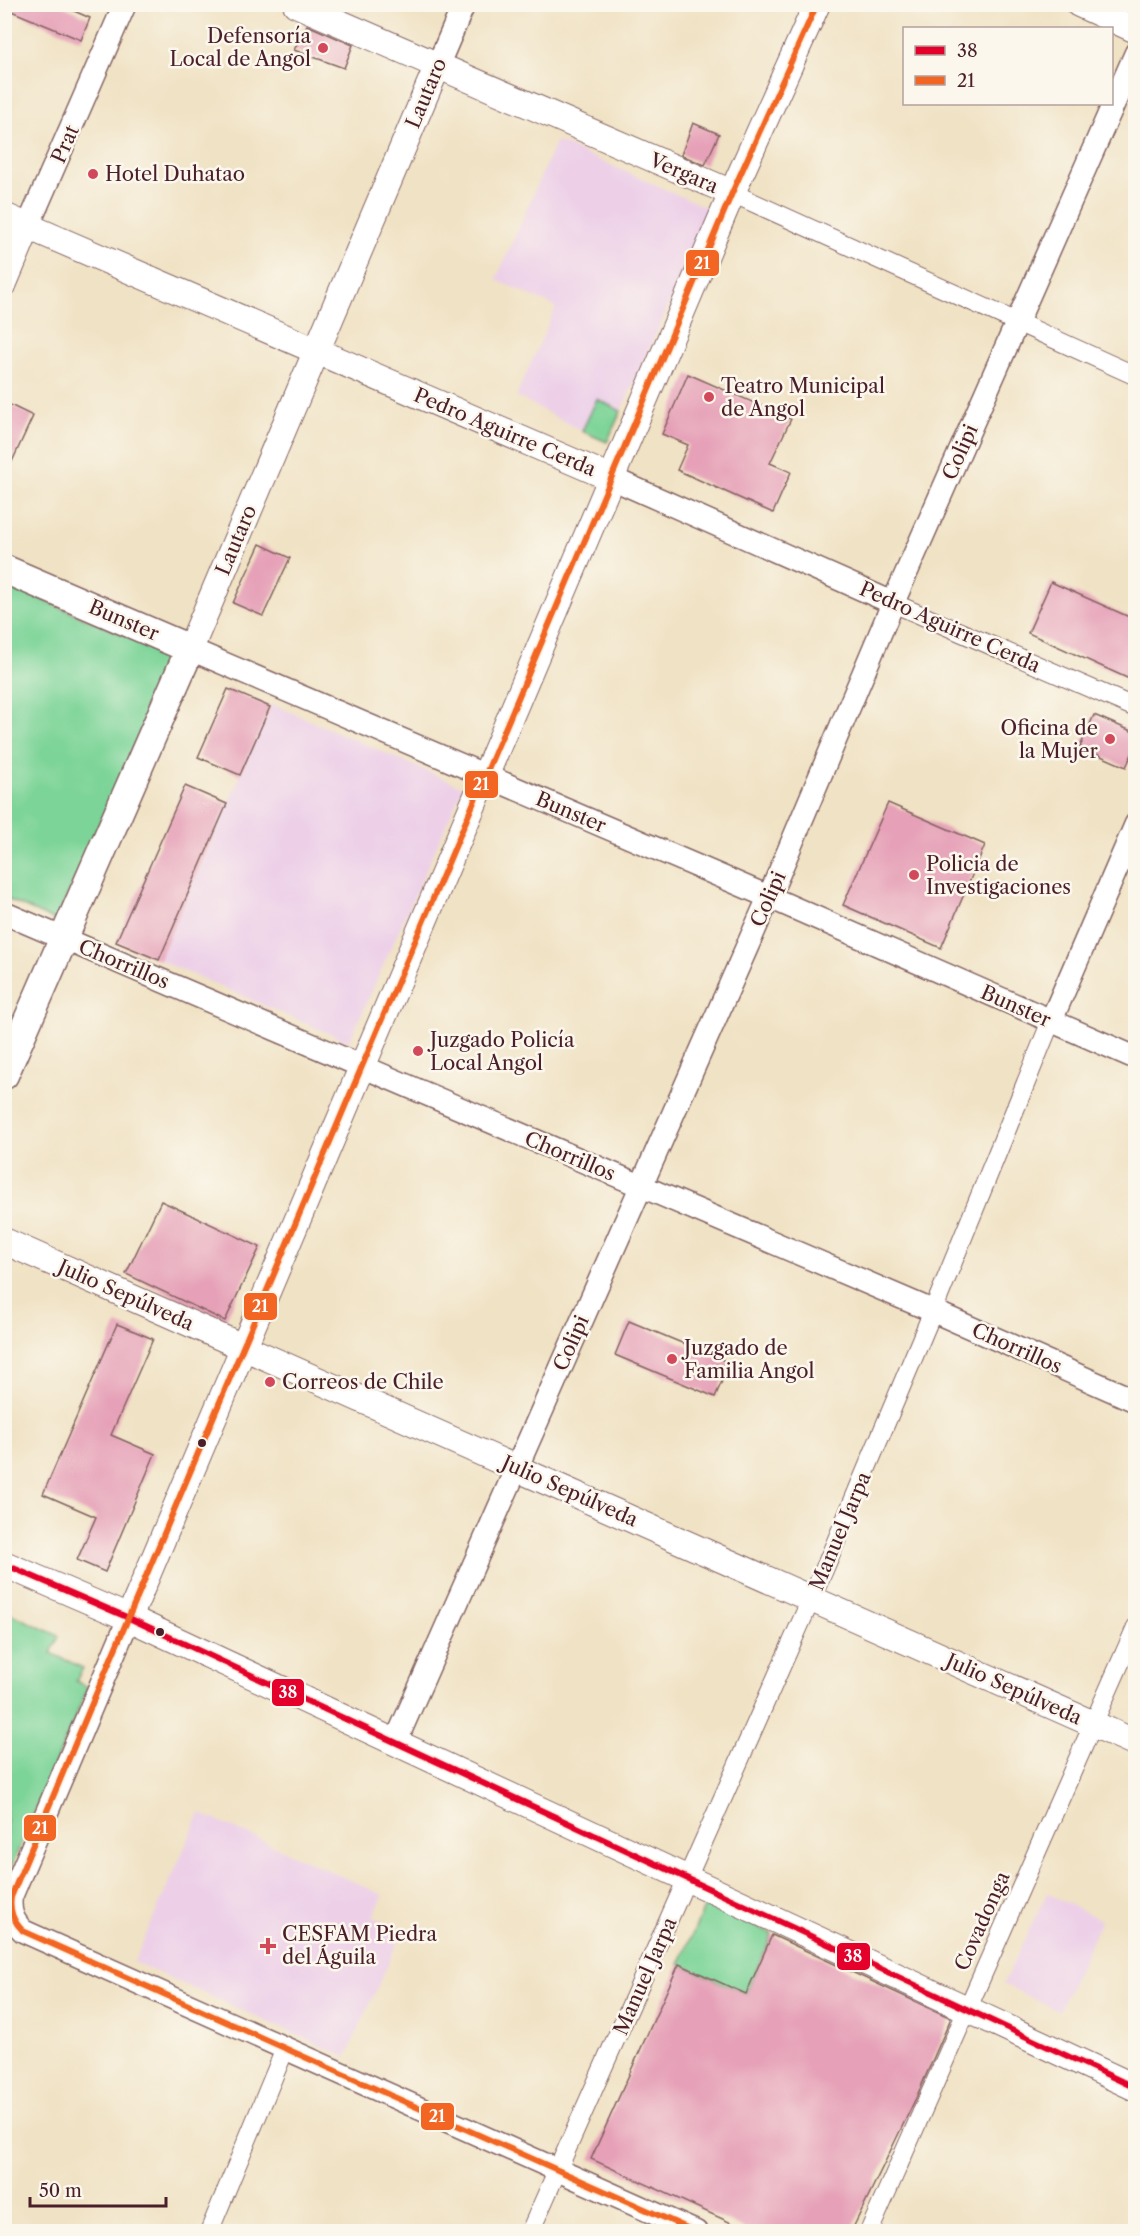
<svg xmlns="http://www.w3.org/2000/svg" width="1140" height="2236" viewBox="0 0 1140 2236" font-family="'Libre Caslon Text',serif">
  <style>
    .built { fill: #edd0e8 }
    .green { fill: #7dd498; stroke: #647a62; stroke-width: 1.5 }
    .building { fill: #e6a1b8 }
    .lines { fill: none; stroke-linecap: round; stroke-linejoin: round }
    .minor-casing { stroke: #846361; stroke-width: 20 }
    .tertiary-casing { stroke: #846361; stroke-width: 25 }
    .secondary-casing { stroke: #846361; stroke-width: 28 }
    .primary-casing { stroke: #846361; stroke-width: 31 }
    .minor { stroke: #fff; stroke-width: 18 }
    .tertiary { stroke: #fff; stroke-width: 22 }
    .secondary { stroke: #fff; stroke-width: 26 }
    .primary { stroke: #fff; stroke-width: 28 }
    .bus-1-casing { stroke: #fbf7ec; stroke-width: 10 }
    .bus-2-casing { stroke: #fbf7ec; stroke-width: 10 }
    .bus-1 { stroke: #e4002b; stroke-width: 6 }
    .bus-2 { stroke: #f26522; stroke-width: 6 }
    .poi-dot { fill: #d1495b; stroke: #fbf7ec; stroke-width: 2 }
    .bus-dot { fill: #4a1f2b; stroke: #fbf7ec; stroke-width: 2 }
    .labels { text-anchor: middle; stroke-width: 5; stroke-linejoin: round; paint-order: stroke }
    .poi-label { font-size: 20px; fill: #4a1f2b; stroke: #fbf7ec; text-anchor: start }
    .street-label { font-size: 20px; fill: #4a1f2b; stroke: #fbf7ec }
    .line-badge { stroke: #fbf7ec; stroke-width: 2 }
    .badge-label { font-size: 16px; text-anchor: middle; font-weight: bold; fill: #fff }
  </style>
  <rect width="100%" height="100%" fill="#fbf7ec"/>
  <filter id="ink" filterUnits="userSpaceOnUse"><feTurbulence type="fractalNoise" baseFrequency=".0167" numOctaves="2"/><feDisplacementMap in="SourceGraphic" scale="12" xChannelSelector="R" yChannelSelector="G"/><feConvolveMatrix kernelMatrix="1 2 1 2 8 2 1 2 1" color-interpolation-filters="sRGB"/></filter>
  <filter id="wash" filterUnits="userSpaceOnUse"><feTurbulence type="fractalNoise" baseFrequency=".008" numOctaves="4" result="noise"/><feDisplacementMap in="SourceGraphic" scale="24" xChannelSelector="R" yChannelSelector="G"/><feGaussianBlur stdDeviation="1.35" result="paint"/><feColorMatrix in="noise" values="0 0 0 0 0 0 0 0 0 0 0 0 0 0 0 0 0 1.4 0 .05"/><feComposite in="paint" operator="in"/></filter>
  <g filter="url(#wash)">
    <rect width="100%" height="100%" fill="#f0e2c4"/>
    <g class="built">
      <polygon points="556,141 712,210 621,411 597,400 582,431 516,396 556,307 496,280"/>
      <polygon points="272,704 463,787 349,1042 159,960"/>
      <polygon points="200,1813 383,1895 373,1917 403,1930 346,2057 134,1962"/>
      <polygon points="1047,1893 1101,1920 1059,2011 1003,1984"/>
    </g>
    <g class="green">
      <polygon points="597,399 621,411 607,442 582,431"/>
      <polygon points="5,584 174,656 56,921 5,898"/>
      <polygon points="5,1611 59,1636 51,1653 83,1668 76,1681 88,1687 6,1879"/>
      <polygon points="706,1904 772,1934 746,1994 679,1964"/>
    </g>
    <g id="blocks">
      <g class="building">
        <polygon points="4,4 58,4 90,18 81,40 4,8"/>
        <polygon points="307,25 353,45 344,68 294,50"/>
        <polygon points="693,123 719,134 705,165 681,155"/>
        <polygon points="688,374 791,419 770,463 791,472 773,513 677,470 688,445 662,434"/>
        <polygon points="4,402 33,416 4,479"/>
        <polygon points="260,544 290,558 263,616 233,603"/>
        <polygon points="1051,582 1136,620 1136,682 1028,633"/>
        <polygon points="228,689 270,707 240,775 198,757"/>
        <polygon points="1094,715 1136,733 1136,745 1126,767 1080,747"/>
        <polygon points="185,786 227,804 159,960 116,942"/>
        <polygon points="888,803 985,845 941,948 843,905"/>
        <polygon points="161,1201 260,1247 225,1321 126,1274"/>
        <polygon points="629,1321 730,1363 715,1397 615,1355"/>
        <polygon points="117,1324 153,1339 111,1435 155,1454 105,1572 77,1560 96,1517 43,1494"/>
        <polygon points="772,1935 951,2018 916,2098 851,2232 751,2232 591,2159 679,1964 746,1994"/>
      </g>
    </g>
  </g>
  <g filter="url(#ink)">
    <use href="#blocks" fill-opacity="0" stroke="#846361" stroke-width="1.5"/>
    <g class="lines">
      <g class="minor-casing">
        <g id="minor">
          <polyline points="732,193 1136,376"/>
          <polyline points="893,603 1136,708"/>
          <polyline points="209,2232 285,2049"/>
          <polyline points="530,2232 824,1570 933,1311 1051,1021"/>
          <polyline points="869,2232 1136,1627"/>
        </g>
      </g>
      <g class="tertiary-casing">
        <g id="tertiary">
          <polyline points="437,67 464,4"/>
          <polyline points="28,226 125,4"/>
          <polyline points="611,478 893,603"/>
          <polyline points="190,649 769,897 1136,1058"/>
          <polyline points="4,913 933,1311 1136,1401"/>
          <polyline points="1051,1021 1136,824"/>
          <path d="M129,1618L11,1897C9,1911 13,1921 23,1931L696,2232"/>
          <polyline points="395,1743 769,897 893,603 1136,53"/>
        </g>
      </g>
      <g class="secondary-casing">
        <g id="secondary">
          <polyline points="296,4 732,193"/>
          <polyline points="1079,4 1136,30"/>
          <polyline points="4,216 611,478"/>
          <polyline points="4,283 28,226"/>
          <polyline points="190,649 437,67"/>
          <polyline points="4,1241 1136,1743"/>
          <polyline points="4,1564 129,1618 1136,2088"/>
          <polyline points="129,1618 732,193 817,4"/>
        </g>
      </g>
      <g class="primary-casing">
        <polyline id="primary" points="4,569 190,649 4,1075"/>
      </g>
      <use href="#minor" class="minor"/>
      <use href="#tertiary" class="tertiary"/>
      <use href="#secondary" class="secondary"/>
      <use href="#primary" class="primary"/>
      <g class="bus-1-casing">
        <polyline id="bus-1" points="4,1564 129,1618 1136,2088"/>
      </g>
      <g class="bus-2-casing">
        <path id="bus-2" d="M696,2232L23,1931C13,1921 9,1911 11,1897L88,1713L732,193L817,4"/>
      </g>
      <use href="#bus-1" class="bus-1"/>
      <use href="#bus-2" class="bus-2"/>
    </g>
  </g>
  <g class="poi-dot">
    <circle cx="323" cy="48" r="6"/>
    <circle cx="93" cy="174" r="6"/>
    <circle cx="709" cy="397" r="6"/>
    <circle cx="1110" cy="739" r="6"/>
    <circle cx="914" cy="875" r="6"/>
    <circle cx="418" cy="1051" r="6"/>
    <circle cx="672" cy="1359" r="6"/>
    <circle cx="270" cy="1382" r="6"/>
    <path d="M265 1937h6v6h6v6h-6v6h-6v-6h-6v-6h6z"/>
  </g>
  <g class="bus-dot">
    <circle cx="202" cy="1443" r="5"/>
    <circle cx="160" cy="1632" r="5"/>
  </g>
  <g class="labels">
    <g class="poi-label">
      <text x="311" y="43" text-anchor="end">Defensoría<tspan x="311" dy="23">Local de Angol</tspan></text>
      <text x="105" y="181">Hotel Duhatao</text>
      <text x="721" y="393">Teatro Municipal<tspan x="721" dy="23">de Angol</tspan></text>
      <text x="1098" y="735" text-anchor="end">Oficina de<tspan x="1098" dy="23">la Mujer</tspan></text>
      <text x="926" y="871">Policia de<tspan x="926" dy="23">Investigaciones</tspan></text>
      <text x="430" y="1047">Juzgado Policía<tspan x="430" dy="23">Local Angol</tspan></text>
      <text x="684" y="1355">Juzgado de<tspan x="684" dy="23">Familia Angol</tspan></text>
      <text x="282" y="1389">Correos de Chile</text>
      <text x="282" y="1941">CESFAM Piedra<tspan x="282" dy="23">del Águila</tspan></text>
    </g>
    <g class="street-label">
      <text transform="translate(426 93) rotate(-67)" y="7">Lautaro</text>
      <text transform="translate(65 144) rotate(-66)" y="7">Prat</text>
      <text transform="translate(684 173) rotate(23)" y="7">Vergara</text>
      <text transform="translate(505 432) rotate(23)" y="7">Pedro Aguirre Cerda</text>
      <text transform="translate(960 452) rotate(-66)" y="7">Colipi</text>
      <text transform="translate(236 540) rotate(-67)" y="7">Lautaro</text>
      <text transform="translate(124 620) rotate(23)" y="7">Bunster</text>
      <text transform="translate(950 627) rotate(24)" y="7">Pedro Aguirre Cerda</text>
      <text transform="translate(571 812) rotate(23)" y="7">Bunster</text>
      <text transform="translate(768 899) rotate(-66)" y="7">Colipi</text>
      <text transform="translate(124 964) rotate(23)" y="7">Chorrillos</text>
      <text transform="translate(1016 1006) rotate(24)" y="7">Bunster</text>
      <text transform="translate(570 1156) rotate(23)" y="7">Chorrillos</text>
      <text transform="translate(126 1295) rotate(24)" y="7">Julio Sepúlveda</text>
      <text transform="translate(571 1343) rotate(-66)" y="7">Colipi</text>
      <text transform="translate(1017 1348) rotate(24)" y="7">Chorrillos</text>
      <text transform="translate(570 1491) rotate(24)" y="7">Julio Sepúlveda</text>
      <text transform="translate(840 1531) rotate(-67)" y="7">Manuel Jarpa</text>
      <text transform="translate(1014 1689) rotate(24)" y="7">Julio Sepúlveda</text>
      <text transform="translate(982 1921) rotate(-66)" y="7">Covadonga</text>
      <text transform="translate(645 1976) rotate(-66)" y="7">Manuel Jarpa</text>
    </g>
  </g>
  <g class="line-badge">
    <rect x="685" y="249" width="35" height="28" rx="6" fill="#f26522"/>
    <rect x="464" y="770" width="35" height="29" rx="6" fill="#f26522"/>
    <rect x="243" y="1292" width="35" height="29" rx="6" fill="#f26522"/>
    <rect x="271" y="1678" width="34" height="29" rx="6" fill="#e4002b"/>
    <rect x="23" y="1814" width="34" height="28" rx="6" fill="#f26522"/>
    <rect x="836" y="1942" width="35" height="29" rx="6" fill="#e4002b"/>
    <rect x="420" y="2102" width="35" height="29" rx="6" fill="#f26522"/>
  </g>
  <g class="badge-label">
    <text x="702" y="269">21</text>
    <text x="481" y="790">21</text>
    <text x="260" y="1312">21</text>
    <text x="288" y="1698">38</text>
    <text x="40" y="1834">21</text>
    <text x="853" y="1962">38</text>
    <text x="437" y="2122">21</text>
  </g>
  <rect width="1140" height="2236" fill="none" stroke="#fbf7ec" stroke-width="24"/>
  <rect x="903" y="27" width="210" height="78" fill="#fbf7ec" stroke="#b4a19f" stroke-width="1.5"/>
  <rect x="915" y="46" width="30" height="9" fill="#e4002b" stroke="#b4a19f" stroke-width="1.5"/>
  <text x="957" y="57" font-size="18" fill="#4a1f2b">38</text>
  <rect x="915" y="76" width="30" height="9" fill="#f26522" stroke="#b4a19f" stroke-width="1.5"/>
  <text x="957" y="87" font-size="18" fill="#4a1f2b">21</text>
  <path d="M30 2197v9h136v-9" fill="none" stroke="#4a1f2b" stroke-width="3"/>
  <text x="39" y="2197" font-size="18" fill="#4a1f2b" stroke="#fbf7ec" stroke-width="4.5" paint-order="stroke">50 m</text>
</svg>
